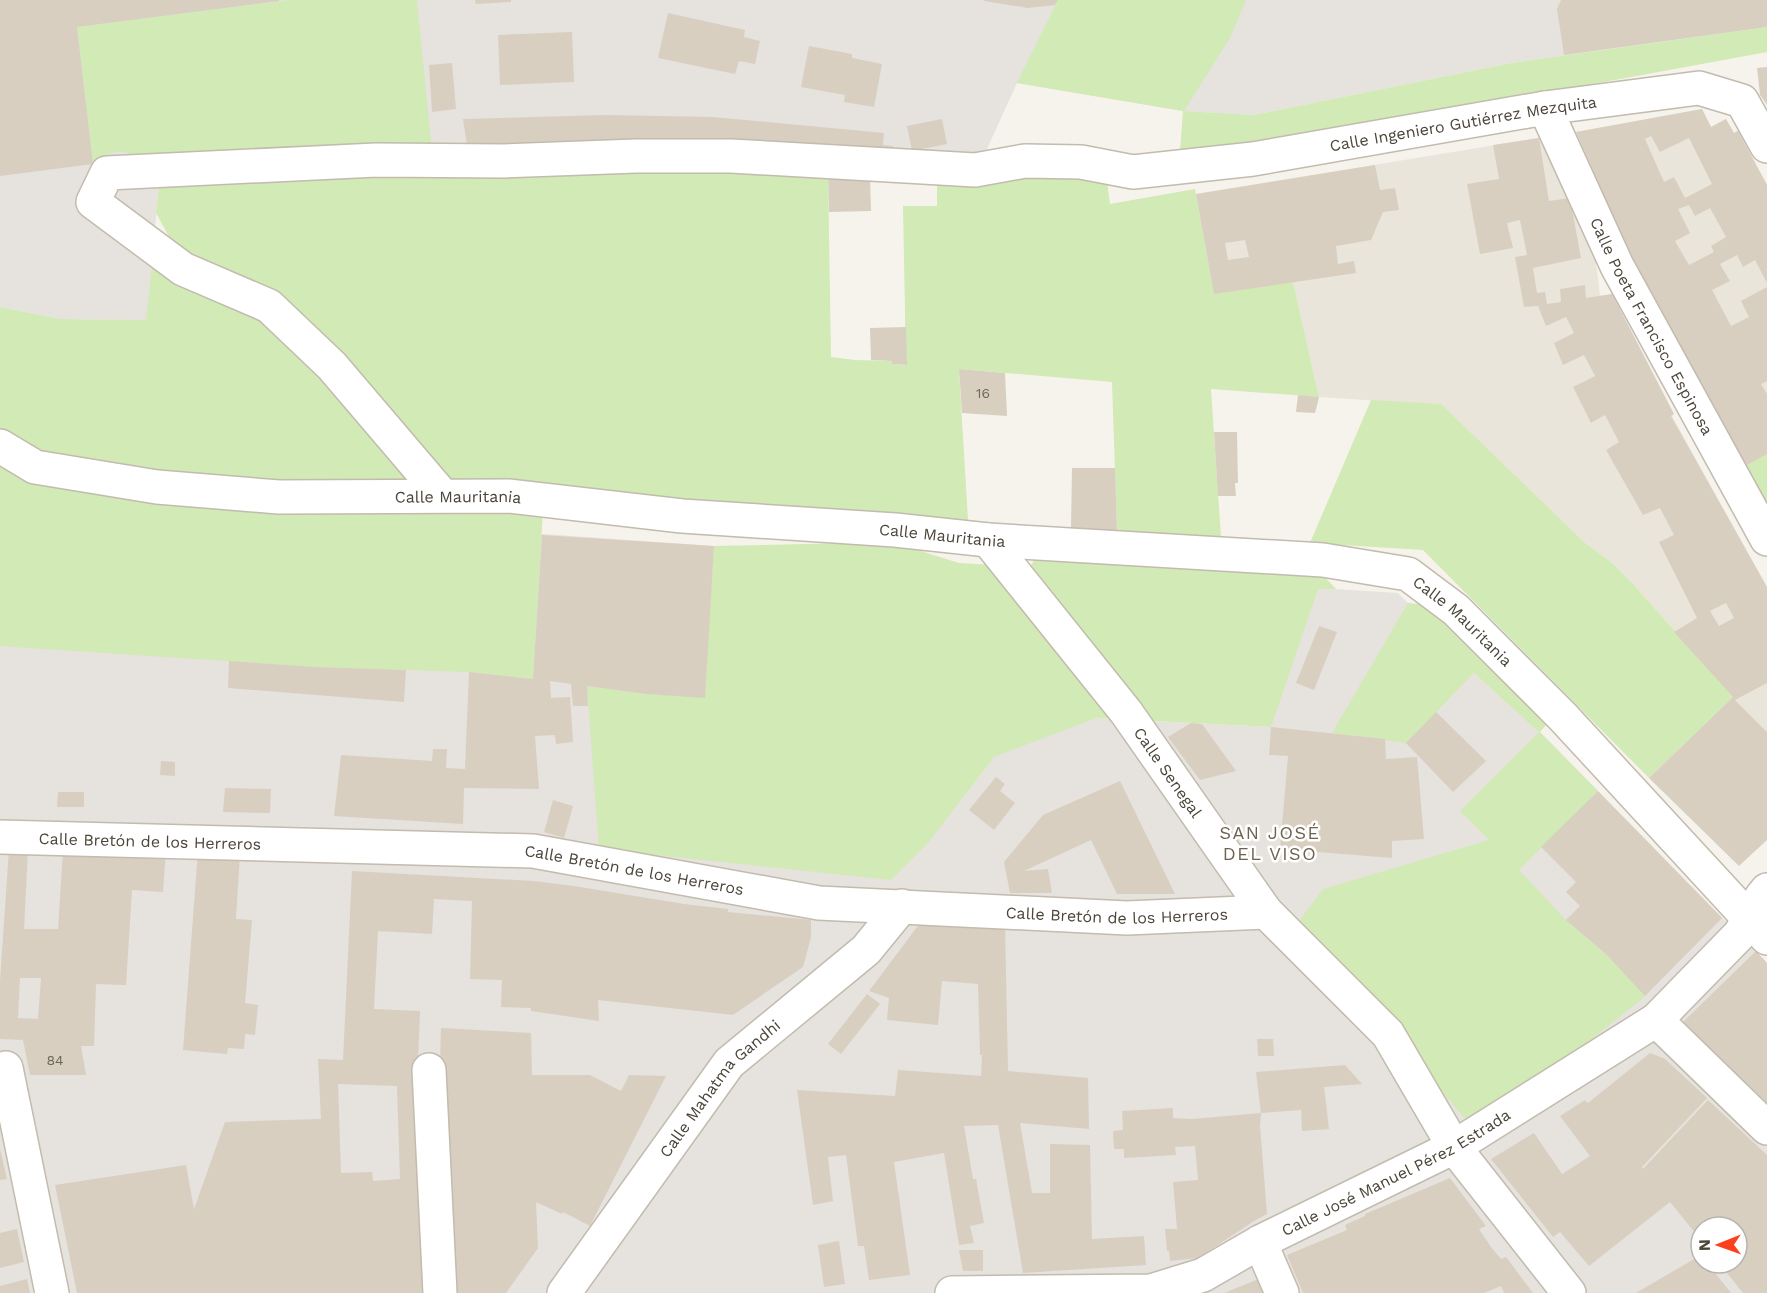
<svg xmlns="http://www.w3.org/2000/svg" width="1767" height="1293" viewBox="0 0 1767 1293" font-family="'Work Sans',sans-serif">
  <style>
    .residential { fill: #eae5da }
    .industrial { fill: #e6e2dd; fill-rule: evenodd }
    .green { fill: #d2eab5 }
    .building { fill: #d8cfc1; fill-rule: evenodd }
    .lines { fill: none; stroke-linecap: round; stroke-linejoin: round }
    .minor-casing { stroke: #c2bbae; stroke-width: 36 }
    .minor { stroke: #fff; stroke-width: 33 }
    .labels { text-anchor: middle; stroke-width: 5; stroke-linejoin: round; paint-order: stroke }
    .number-label { font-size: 14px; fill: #6e675b }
    .street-label { font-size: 16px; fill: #4b4439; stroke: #fff }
    .neighbourhood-label { font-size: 18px; letter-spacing: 1.5px; fill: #6e6250; stroke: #fff }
  </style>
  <rect width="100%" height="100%" fill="#f6f3ec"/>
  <g class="residential">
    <polygon points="1702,109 1711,127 1726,119 1733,133 1738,131 1767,185 1767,511 1634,262 1576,132"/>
    <polygon points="1539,138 1570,198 1573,211 1576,211 1595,255 1600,296 1612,294 1674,414 1672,416 1767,587 1767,732 1735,700 1634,585 1611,562 1584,542 1441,405 1319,397 1293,282 1214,294 1196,194"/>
  </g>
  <g class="industrial">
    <polygon points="0,0 1767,0 1767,27 1511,63 1254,115 1183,111 1017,83 981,162 161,160 147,320 61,319 0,307"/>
    <path d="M0,496L714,546L705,698L1270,727L1318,588L1398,593L1408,603L1416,604L1474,673L1540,732L1767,963V1293H0ZM1701,1227H1737V1263H1701Z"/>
  </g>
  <g class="green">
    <path d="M290,0H417L432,152L141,161C119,146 114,150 93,164L77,27Z"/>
    <polygon points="1058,0 1246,0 1230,38 1184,111 1254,115 1511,63 1767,27 1767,52 1257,146 1180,152 1183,111 1017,83"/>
    <polygon points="377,167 828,172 831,357 855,360 892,361 892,364 906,365 903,206 937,206 937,177 1060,171 1107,181 1110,204 1195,189 1214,293 1293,282 1319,397 1211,389 1221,537 1117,531 1112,382 959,369 968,520 764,505 263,489 0,455 0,307 61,319 146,320 152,263 313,328 293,306 207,269 173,244 156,213 160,178"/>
    <polygon points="1371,400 1441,404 1584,542 1611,562 1634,585 1733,697 1649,778 1423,550 1310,543"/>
    <polygon points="1767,454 1767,511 1743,467"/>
    <polygon points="0,461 543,510 533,679 469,672 316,667 0,646"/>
    <polygon points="892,542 959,563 1030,567 1035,559 1321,573 1336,589 1318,589 1271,727 1096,718 994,757 928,843 891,880 599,849 587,686 646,694 704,697 714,546"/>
    <polygon points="1426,599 1551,719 1540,732 1598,791 1519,870 1566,920 1607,955 1648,994 1573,1054 1466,1120 1299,921 1323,889 1489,840 1460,811 1539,732 1474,673 1406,743 1332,733 1408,603 1416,604"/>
  </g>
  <g class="building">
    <polygon points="0,0 279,0 279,1 77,27 93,164 0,176"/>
    <polygon points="475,0 511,0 511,2 476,4"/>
    <polygon points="984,0 1058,0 1055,5 1028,8 984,1"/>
    <polygon points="1561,0 1767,0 1767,27 1564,55 1557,9"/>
    <polygon points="668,13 745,30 744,37 760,41 755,64 739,61 735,74 658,58"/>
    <polygon points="572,32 574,82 500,85 498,35"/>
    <polygon points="809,46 852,54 852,58 882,64 874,107 844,102 845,95 801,87"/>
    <polygon points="452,63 456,109 432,112 429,65"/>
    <polygon points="1767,67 1767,105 1760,95 1757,68"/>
    <path d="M1702,109L1711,127L1726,119L1734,133L1738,131L1767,185V283L1755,260L1743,267L1737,255L1720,264L1730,281L1712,290L1731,326L1749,317L1741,301L1767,287V381L1761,384L1767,394V454L1743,467L1634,262L1576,132ZM1651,136L1660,152L1689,138L1712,184L1685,198L1674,177L1664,182L1645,139ZM1689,205L1695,216L1710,208L1726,237L1711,246L1714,252L1689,265L1675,241L1690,233L1678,209Z"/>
    <polygon points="605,115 713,117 884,133 883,145 893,146 893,158 468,151 463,119"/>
    <polygon points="942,119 947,144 912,151 907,126"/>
    <path d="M1539,138L1549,201L1570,198L1581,258L1533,268L1537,293L1545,292L1547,304L1561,302L1560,289L1585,285L1586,298L1612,294L1674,414L1671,416L1767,587V683L1735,700L1767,732V840L1739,866L1649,778L1733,697L1674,632L1697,618L1659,542L1674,535L1660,508L1643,515L1606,450L1619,442L1605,415L1591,423L1573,387L1595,376L1584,355L1563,365L1554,343L1574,333L1566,317L1546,326L1538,306L1524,307L1515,257L1527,255L1520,220L1507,223L1513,248L1480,254L1467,184L1499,179L1493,145ZM1726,603L1734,618L1719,626L1710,611Z"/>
    <path d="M1375,165L1380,190L1395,188L1399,210L1383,212L1371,240L1336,246L1338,264L1354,261L1356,273L1214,294L1196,194ZM1245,240L1249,257L1228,260L1225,243Z"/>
    <polygon points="828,172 870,175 871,211 829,212"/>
    <polygon points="906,327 907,365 892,364 892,361 871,360 870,328"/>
    <polygon points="959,369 1005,373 1007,416 962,413"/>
    <polygon points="1298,395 1319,397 1315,413 1296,412"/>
    <polygon points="1214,432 1237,432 1238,483 1235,483 1236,496 1218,496"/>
    <polygon points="1072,468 1115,468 1117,531 1071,528"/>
    <polygon points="542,535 714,546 705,698 646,694 587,686 588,706 573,706 571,684 550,681 551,698 570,697 573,742 556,744 555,735 535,736 539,789 464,788 463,824 334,816 341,755 432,761 433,749 447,749 446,768 465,769 469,672 533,679"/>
    <polygon points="1319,626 1337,632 1314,690 1296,683"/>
    <polygon points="229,661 316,667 406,670 404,702 228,688"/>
    <polygon points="1436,712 1486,761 1453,792 1406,743"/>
    <polygon points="1191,723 1202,724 1236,771 1200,780 1168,737"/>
    <polygon points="1271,727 1385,739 1386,759 1417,757 1424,839 1392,841 1392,858 1280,849 1288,756 1269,755"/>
    <polygon points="161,761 175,762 175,776 160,775"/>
    <polygon points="996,777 1005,784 1000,791 1015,803 994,830 969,810"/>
    <polygon points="1120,781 1175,894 1117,894 1091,840 1024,871 1048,869 1052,893 1010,893 1004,862 1043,815"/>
    <polygon points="225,788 271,789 270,813 223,812"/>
    <polygon points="1598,791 1722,918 1645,996 1607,955 1566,920 1580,906 1566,892 1576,882 1541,847"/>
    <polygon points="58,792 84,792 84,807 57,807"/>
    <polygon points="553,800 573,806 564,838 544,832"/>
    <path d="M9,849L28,850L24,929H58L63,850L100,856L122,857L129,850H166L163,892L132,890L126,985L96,984L94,1046H81L86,1075H30L23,1040L0,1039V981ZM20,978H41L38,1019L18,1018Z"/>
    <polygon points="198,851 240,854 236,919 252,920 245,1003 258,1005 255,1035 245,1034 244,1049 228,1048 227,1054 183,1050"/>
    <path d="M352,871L534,881L574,886L684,904L728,909V912L811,920V937L803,967L733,1015L598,1000L599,1021L531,1011V1008L501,1007L502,980L470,979L472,901L434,899L432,934L378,931L374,1009L420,1011L418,1062L430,1293H77L55,1185L186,1165L194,1209L225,1122L321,1119L318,1059L343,1060ZM338,1084L397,1086L400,1179L373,1181L372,1172L341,1173Z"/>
    <polygon points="923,919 1005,926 1008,1071 1088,1078 1089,1129 1020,1123 1032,1193 1050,1193 1050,1144 1090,1145 1092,1239 1144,1236 1146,1265 1023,1273 998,1125 964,1126 973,1179 976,1179 984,1223 970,1226 974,1243 959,1245 944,1153 894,1162 910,1275 869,1280 864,1246 858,1246 846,1155 828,1157 833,1201 813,1205 797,1090 895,1096 898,1070 981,1076 982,1055 980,1055 978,984 942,981 938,1025 887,1020 889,998 869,991"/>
    <polygon points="1756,951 1767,963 1767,1108 1680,1025"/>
    <polygon points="867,994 880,1004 841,1054 828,1044"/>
    <polygon points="441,1028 531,1033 532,1075 590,1075 621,1091 629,1075 666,1076 590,1226 563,1212 562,1214 536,1202 538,1248 506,1293 453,1293 440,1062"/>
    <polygon points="1257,1039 1273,1039 1274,1056 1258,1056"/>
    <polygon points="1650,1053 1665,1059 1707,1098 1642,1167 1643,1169 1708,1100 1767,1155 1767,1293 1743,1293 1719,1263 1737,1263 1737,1227 1701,1227 1701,1240 1670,1202 1589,1266 1560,1232 1553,1237 1491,1159 1534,1133 1562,1174 1590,1156 1560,1116 1585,1100 1588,1103"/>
    <polygon points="1345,1065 1362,1084 1324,1087 1329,1129 1302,1131 1301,1110 1261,1113 1260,1126 1267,1214 1254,1221 1198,1258 1170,1261 1169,1251 1167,1251 1165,1229 1177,1229 1173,1182 1198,1180 1195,1146 1175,1147 1176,1155 1124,1158 1124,1149 1114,1149 1113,1131 1123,1130 1122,1111 1173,1108 1173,1118 1192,1119 1261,1113 1256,1072"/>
    <polygon points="0,1149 7,1179 0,1180"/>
    <polygon points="1450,1178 1486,1226 1479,1229 1491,1247 1501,1259 1506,1257 1533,1293 1504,1293 1501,1286 1484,1293 1303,1293 1287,1255 1347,1230 1345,1225 1365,1216 1365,1214"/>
    <polygon points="17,1229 24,1262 0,1268 0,1233"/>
    <polygon points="839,1241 845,1284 824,1287 818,1245"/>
    <polygon points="959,1250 983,1250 983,1271 963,1271"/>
    <polygon points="1701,1255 1701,1263 1707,1263 1731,1293 1636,1293"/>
    <polygon points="1261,1278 1267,1293 1224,1293"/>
    <polygon points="27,1279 30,1293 0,1293 0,1286"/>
  </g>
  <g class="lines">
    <g class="minor-casing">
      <g id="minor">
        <path id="s1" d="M1545,108L1617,266L1767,539"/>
        <path id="s2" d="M0,446L35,467L157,487L279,497L508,496L682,516L895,530L988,540L1323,560L1408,574L1456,610L1563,717L1767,938"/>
        <path id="s3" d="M442,495L332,366L269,306L183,269L93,202L107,173L376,160L504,161L636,156H731L975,170L1025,161L1081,162L1133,172L1253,159L1545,108L1699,88L1742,101L1767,146"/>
        <path id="s4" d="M988,540L1126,712L1266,912L1388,1034L1454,1147L1569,1293"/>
        <path id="s5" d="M0,837L533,851L819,903L1127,918L1266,912"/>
        <polyline points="1656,1020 1767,1128"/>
        <polyline points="6,1068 52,1293"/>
        <polyline points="429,1070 440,1293"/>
        <polyline points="1260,1242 1282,1293"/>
        <path id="s6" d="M564,1293L729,1063L866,950L902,906"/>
        <path id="s7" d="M952,1293L1151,1291L1203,1275L1260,1242L1454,1147L1656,1020L1740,934L1762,896L1767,890"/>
      </g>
    </g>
    <use href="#minor" class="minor"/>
  </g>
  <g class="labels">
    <g class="number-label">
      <text x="983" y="398">16</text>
      <text x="55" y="1065">84</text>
    </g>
    <g class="street-label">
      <text dy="6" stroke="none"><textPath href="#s3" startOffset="1857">Calle Ingeniero Gutiérrez Mezquita</textPath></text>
      <text dy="6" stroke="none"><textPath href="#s1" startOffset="243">Calle Poeta Francisco Espinosa</textPath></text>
      <text dy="6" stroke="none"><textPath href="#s2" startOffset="466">Calle Mauritania</textPath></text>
      <text dy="6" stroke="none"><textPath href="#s2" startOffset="952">Calle Mauritania</textPath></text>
      <text dy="6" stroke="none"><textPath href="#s2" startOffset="1492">Calle Mauritania</textPath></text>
      <text dy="6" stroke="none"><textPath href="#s4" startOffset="294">Calle Senegal</textPath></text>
      <text dy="6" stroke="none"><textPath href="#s5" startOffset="150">Calle Bretón de los Herreros</textPath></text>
      <text dy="6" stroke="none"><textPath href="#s5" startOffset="636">Calle Bretón de los Herreros</textPath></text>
      <text dy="6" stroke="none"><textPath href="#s5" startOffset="1122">Calle Bretón de los Herreros</textPath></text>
      <text dy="6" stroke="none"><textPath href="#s6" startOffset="258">Calle Mahatma Gandhi</textPath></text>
      <text dy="6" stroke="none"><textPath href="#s7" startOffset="472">Calle José Manuel Pérez Estrada</textPath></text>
    </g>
    <g class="neighbourhood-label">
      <text x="1270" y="839">SAN JOSÉ<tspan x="1270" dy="21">DEL VISO</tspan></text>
    </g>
  </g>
  <g transform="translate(1719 1245) rotate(269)"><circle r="28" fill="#ffffff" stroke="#b7b4b0" stroke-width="1.5"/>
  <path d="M0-4.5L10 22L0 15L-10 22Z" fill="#fc3f1d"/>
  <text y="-9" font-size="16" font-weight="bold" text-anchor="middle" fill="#4b4439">N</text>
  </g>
</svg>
